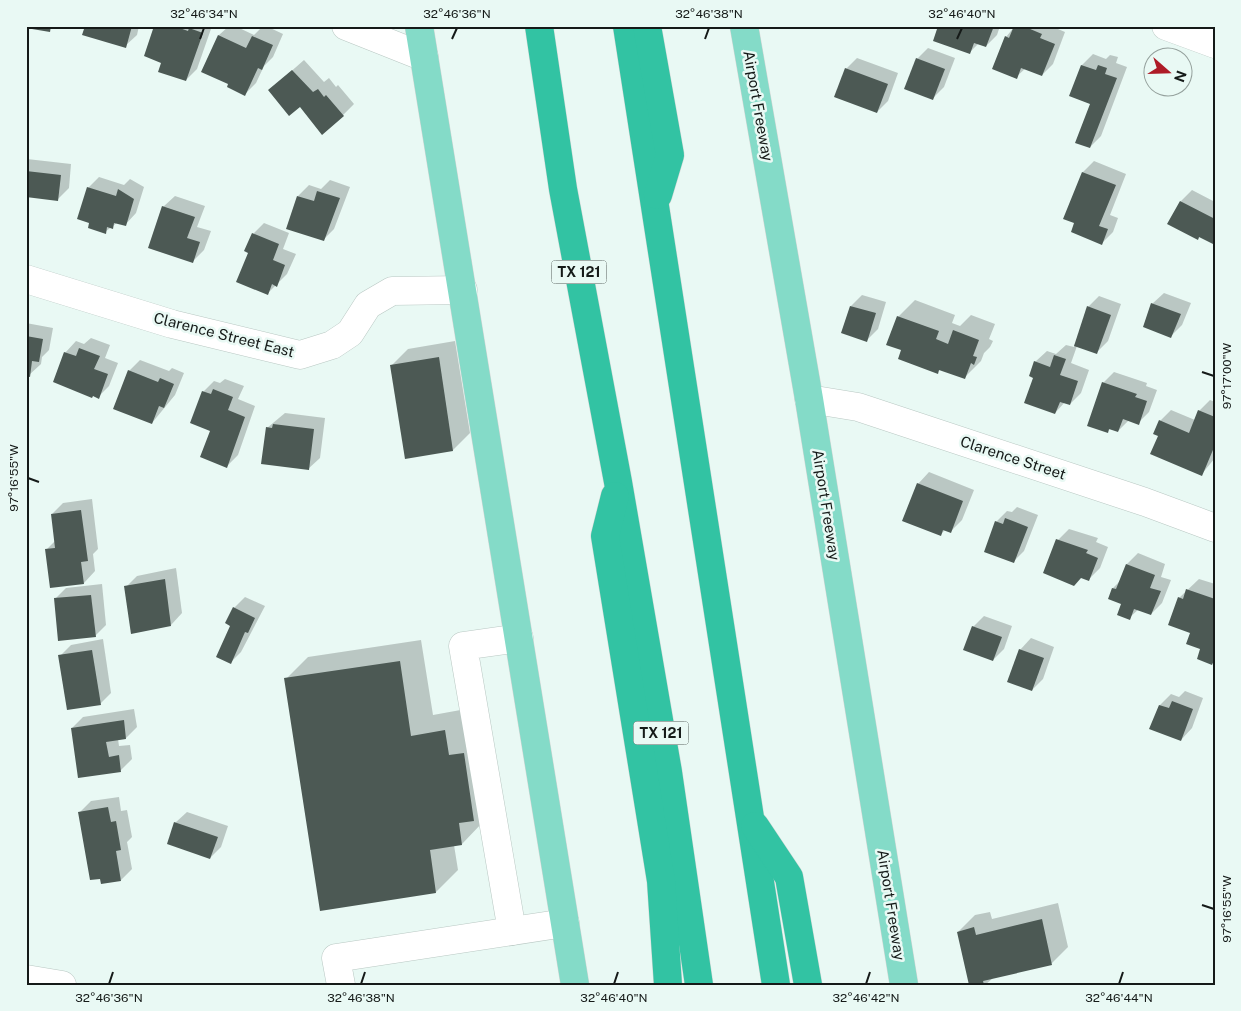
<svg xmlns="http://www.w3.org/2000/svg" width="1241" height="1011" viewBox="0 0 1241 1011" font-family="'Public Sans',sans-serif">
  <style>
    .shadow { fill: #0003 }
    .building { fill: #4c5954 }
    .lines { fill: none; stroke-linecap: round; stroke-linejoin: round }
    .minor-casing { stroke: #b9c8c3; stroke-width: 29 }
    .major-casing { stroke: #d5d6d5; stroke-width: 29 }
    .highway-casing { stroke: #d5d6d5; stroke-width: 29 }
    .minor { stroke: #fff; stroke-width: 28 }
    .major { stroke: #84dbc8; stroke-width: 28 }
    .highway { stroke: #32c3a3; stroke-width: 28 }
    .ticks { fill: none; stroke: #151a18; stroke-width: 2 }
    .labels { text-anchor: middle; stroke-width: 5; stroke-linejoin: round; paint-order: stroke }
    .shield { fill: #e9f9f4; stroke: #555d5a; stroke-width: 1 }
    .shield-label { font-size: 14px; font-weight: bold; fill: #151a18 }
    .street-label { font-size: 15px; fill: #151a18; stroke: #e9f9f4 }
    .neatline { fill: none; stroke: #151a18; stroke-width: 2 }
    .ticks-label { font-size: 12px; text-anchor: middle; fill: #151a18 }
  </style>
  <rect width="100%" height="100%" fill="#e9f9f4"/>
  <g class="shadow">
    <polygon points="86,26 139,26 137,35 125,46"/>
    <polygon points="156,26 212,26 197,69 186,80 163,62"/>
    <polygon points="229,26 235,26 254,35 263,26 266,26 283,34 273,57 264,66 256,83 245,94 230,84 203,71 219,35"/>
    <polygon points="939,26 1000,26 997,35 986,46 979,43 970,52"/>
    <polygon points="1015,26 1051,26 1065,32 1053,64 1042,75 1026,68 1016,77 1006,37"/>
    <polygon points="928,48 955,58 944,87 933,98 917,59"/>
    <polygon points="1093,54 1106,59 1110,55 1118,57 1116,63 1127,67 1101,136 1090,147 1091,104 1071,96 1082,65"/>
    <polygon points="857,58 898,73 888,101 877,112 846,69"/>
    <polygon points="304,60 324,82 329,78 336,87 338,85 354,104 343,115 300,106 270,90"/>
    <polygon points="27,159 71,164 69,188 58,199 26,196"/>
    <polygon points="1094,161 1126,174 1110,215 1118,218 1113,232 1102,243 1076,222 1065,218 1083,172"/>
    <polygon points="99,177 124,185 130,179 144,187 136,213 125,225 118,222 105,232 91,222 88,188"/>
    <polygon points="330,180 350,187 334,229 323,240 298,196 309,185 321,189"/>
    <polygon points="1192,190 1215,202 1215,243 1200,236 1198,239 1181,201"/>
    <polygon points="175,196 205,206 197,227 211,231 204,250 193,261 163,207"/>
    <polygon points="264,223 289,233 283,249 296,254 287,274 268,293 249,252 253,234"/>
    <polygon points="1164,293 1191,303 1182,325 1171,336 1152,304"/>
    <polygon points="862,295 886,302 878,329 867,340 851,306"/>
    <polygon points="1099,296 1121,304 1108,341 1097,352 1077,346 1071,363 1089,370 1081,393 1070,404 1065,402 1055,413 1035,377 1035,362 1047,351 1056,354 1066,345 1074,347 1088,307"/>
    <polygon points="915,300 955,315 952,323 960,326 971,315 995,324 989,339 993,341 990,347 984,353 981,361 964,378 941,369 937,372 903,350 898,317"/>
    <polygon points="26,323 53,328 49,350 42,357 41,364 29,375 26,375"/>
    <polygon points="91,338 110,345 105,358 118,363 109,386 98,397 94,395 65,353 76,341 84,344"/>
    <polygon points="455,341 470,433 453,450 406,457 392,365 408,349"/>
    <polygon points="140,360 169,371 172,368 184,373 175,395 152,423 129,371"/>
    <polygon points="1114,372 1147,383 1146,386 1157,390 1149,412 1138,423 1129,420 1118,431 1110,429 1107,432 1103,383"/>
    <polygon points="225,379 244,386 238,399 255,406 238,455 227,466 212,430 203,392 214,381 220,383"/>
    <polygon points="1210,400 1215,402 1215,458 1201,475 1160,421 1171,410 1195,420 1199,411"/>
    <polygon points="285,413 325,418 320,458 308,469 267,428"/>
    <polygon points="929,472 974,490 962,520 951,531 946,529 940,535 918,484"/>
    <polygon points="92,499 98,549 93,554 95,571 84,583 52,587 47,549 56,540 52,514 63,503"/>
    <polygon points="1017,507 1038,515 1024,551 1013,562 996,522 1007,511 1012,512"/>
    <polygon points="1069,529 1098,538 1096,542 1108,547 1100,568 1089,579 1058,540"/>
    <polygon points="1138,553 1165,564 1161,577 1171,580 1162,603 1151,614 1139,609 1129,618 1123,603 1113,588 1120,581 1127,564"/>
    <polygon points="176,568 182,613 171,625 126,587 137,576"/>
    <polygon points="1199,579 1215,584 1215,661 1212,663 1192,632 1179,598"/>
    <polygon points="102,584 106,625 95,636 55,599 66,588"/>
    <polygon points="245,597 265,606 241,652 230,663 234,608"/>
    <polygon points="984,616 1012,626 1004,649 993,660 973,627"/>
    <polygon points="1031,638 1054,647 1043,679 1032,690 1020,650"/>
    <polygon points="103,639 111,693 100,704 60,656 71,645"/>
    <polygon points="421,640 433,715 466,709 483,822 462,844 454,845 458,870 436,892 321,909 286,679 308,657"/>
    <polygon points="1185,691 1203,698 1192,728 1181,740 1151,728 1160,705 1171,694 1179,697"/>
    <polygon points="134,709 137,727 126,738 118,739 119,746 130,745 132,759 121,770 79,777 72,728 83,717"/>
    <polygon points="119,797 121,811 127,810 132,837 127,842 132,869 121,880 79,813 91,801"/>
    <polygon points="187,812 228,826 221,847 210,858 175,823"/>
    <polygon points="1058,903 1068,947 1052,963 993,978 985,985 971,985 958,932 975,915 990,912 992,919"/>
  </g>
  <g class="building">
    <polygon points="26,26 51,26 50,32 26,28"/>
    <polygon points="85,26 132,26 126,48 82,35"/>
    <polygon points="154,26 174,26 188,31 189,28 203,33 186,81 158,72 161,63 144,56"/>
    <polygon points="938,26 994,26 986,47 974,43 970,54 933,41"/>
    <polygon points="1014,26 1023,26 1042,34 1040,38 1055,44 1042,76 1021,68 1017,79 992,69 1005,36 1009,38"/>
    <polygon points="218,35 246,48 252,36 273,45 262,70 258,68 245,96 227,87 228,84 201,72"/>
    <polygon points="916,58 945,69 933,100 904,89"/>
    <polygon points="1081,65 1096,70 1098,65 1107,68 1105,74 1117,78 1090,148 1075,143 1090,104 1069,96"/>
    <polygon points="845,68 888,84 877,113 834,97"/>
    <polygon points="292,70 313,92 318,89 324,97 326,95 344,116 322,135 300,107 289,116 268,90"/>
    <polygon points="26,171 61,175 58,201 26,197"/>
    <polygon points="1082,172 1116,185 1099,226 1108,229 1102,245 1071,232 1074,223 1063,219"/>
    <polygon points="87,187 116,196 118,189 134,199 126,226 114,223 113,229 107,227 106,234 88,228 89,223 77,219"/>
    <polygon points="317,191 340,198 324,241 286,229 297,196 314,201"/>
    <polygon points="1180,201 1215,219 1215,245 1199,237 1198,240 1167,224"/>
    <polygon points="162,206 195,217 187,238 200,242 193,263 148,248"/>
    <polygon points="252,233 279,244 273,260 285,265 277,287 272,284 268,295 236,282 248,253 244,251"/>
    <polygon points="1151,303 1181,314 1171,338 1143,327"/>
    <polygon points="850,306 876,313 867,342 841,333"/>
    <polygon points="1087,306 1111,315 1097,354 1074,346"/>
    <polygon points="897,316 939,331 936,339 948,344 953,330 979,340 973,356 977,357 974,365 971,363 965,379 939,370 938,374 898,359 901,350 886,345"/>
    <polygon points="26,336 43,339 39,362 32,361 30,377 26,376"/>
    <polygon points="79,348 100,356 94,369 108,374 99,399 93,396 92,398 53,382 64,352 76,356"/>
    <polygon points="1054,355 1066,359 1060,375 1078,381 1070,405 1060,402 1055,414 1024,403 1033,378 1029,376 1034,361 1050,367"/>
    <polygon points="439,357 453,451 405,459 390,365"/>
    <polygon points="128,370 158,382 160,378 174,384 164,408 159,406 152,424 113,409"/>
    <polygon points="1102,382 1137,394 1135,397 1147,401 1139,425 1123,419 1118,432 1109,429 1108,433 1087,426"/>
    <polygon points="213,389 233,397 228,410 245,417 227,468 200,457 210,431 190,423 202,391 211,394"/>
    <polygon points="1198,410 1215,417 1215,445 1202,476 1150,454 1158,436 1153,434 1159,420 1189,433"/>
    <polygon points="273,424 314,429 309,470 261,464 266,427 272,428"/>
    <polygon points="917,483 963,501 951,533 943,530 941,536 902,521"/>
    <polygon points="81,510 88,561 81,562 84,584 50,588 45,549 55,548 51,514"/>
    <polygon points="1005,518 1028,527 1014,563 984,552 995,521 1003,524"/>
    <polygon points="1056,539 1088,550 1086,553 1098,558 1089,581 1081,578 1074,586 1043,573"/>
    <polygon points="1126,564 1155,575 1150,588 1161,591 1151,615 1134,609 1130,620 1117,615 1121,604 1108,599 1112,588 1116,589"/>
    <polygon points="165,579 171,626 131,634 124,586"/>
    <polygon points="1186,589 1215,599 1215,658 1212,665 1197,659 1200,649 1186,644 1190,633 1168,625 1178,597 1183,599"/>
    <polygon points="91,595 96,637 58,641 54,598"/>
    <polygon points="233,607 255,618 248,633 245,632 231,664 216,657 230,626 225,623"/>
    <polygon points="972,626 1002,637 993,661 963,650"/>
    <polygon points="1019,649 1044,658 1032,691 1007,682"/>
    <polygon points="92,650 101,705 67,710 58,655"/>
    <polygon points="400,661 411,736 445,730 449,755 464,753 474,821 459,823 462,845 430,850 436,893 320,911 284,678"/>
    <polygon points="1172,701 1193,709 1181,741 1149,729 1159,705 1169,708"/>
    <polygon points="124,720 126,739 106,742 109,757 119,755 121,772 78,778 71,728"/>
    <polygon points="108,807 111,822 116,821 121,850 116,851 121,881 101,884 100,879 90,880 78,812"/>
    <polygon points="174,822 218,837 210,859 167,844"/>
    <polygon points="1042,919 1052,965 983,981 984,985 969,985 957,932 974,927 976,935"/>
  </g>
  <g class="lines">
    <g class="minor-casing">
      <g id="minor">
        <polyline points="346,26 424,57"/>
        <polyline points="1166,26 1215,44"/>
        <polyline points="26,279 172,324 300,355 332,345 350,333 368,305 392,291 463,290"/>
        <polyline points="809,399 858,407 1145,502 1215,528"/>
        <polyline points="512,931 463,646 519,638"/>
        <polyline points="26,979 62,985"/>
        <polyline points="341,985 336,958 565,923"/>
      </g>
    </g>
    <g class="major-casing">
      <g id="major">
        <polyline points="419,26 575,985"/>
        <polyline points="744,26 809,399 904,985"/>
      </g>
    </g>
    <g class="highway-casing">
      <g id="highway">
        <polyline points="539,26 563,189 618,482 668,772 699,985"/>
        <polyline points="627,26 776,985"/>
        <polyline points="647,26 670,155 658,195"/>
        <polyline points="615,496 605,536 661,881 668,985"/>
        <polyline points="755,826 789,877 808,985"/>
      </g>
    </g>
    <use href="#minor" class="minor"/>
    <use href="#major" class="major"/>
    <use href="#highway" class="highway"/>
  </g>
  <path class="ticks" d="M200,39L204,28M452,39L457,28M705,39L709,28M957,39L962,28M1202,372L1214,376M28,478L39,482M1202,905L1214,909M109,984L113,972M361,984L365,972M614,984L618,972M866,984L870,972M1119,984L1123,972"/>
  <g class="labels">
    <g class="shield">
      <rect x="551.5" y="260.5" width="55" height="23" rx="4"/>
      <rect x="633.5" y="721.5" width="55" height="23" rx="4"/>
    </g>
    <g class="shield-label">
      <text x="579" y="277">TX 121</text>
      <text x="661" y="738">TX 121</text>
    </g>
    <g class="street-label">
      <text transform="translate(758 106) rotate(80)" y="5">Airport Freeway</text>
      <text transform="translate(224 335) rotate(14)" y="5">Clarence Street East</text>
      <text transform="translate(1013 458) rotate(18)" y="5">Clarence Street</text>
      <text transform="translate(826 505) rotate(81)" y="5">Airport Freeway</text>
      <text transform="translate(891 905) rotate(81)" y="5">Airport Freeway</text>
    </g>
  </g>
  <rect width="1241" height="1011" fill="none" stroke="#e9f9f4" stroke-width="55"/>
  <g transform="translate(1168 72) rotate(110)"><circle r="24" fill="#e9f9f4" stroke="#94a09c"/>
  <path d="M0-4L9 19L0 12L-9 19Z" fill="#ae1b27"/>
  <text y="-8" font-size="14" font-weight="bold" text-anchor="middle" fill="#151a18">N</text>
  </g>
  <rect x="28" y="28" width="1186" height="956" class="neatline"/>
  <g class="ticks-label">
    <text x="204" y="18">32°46'34"N</text>
    <text x="457" y="18">32°46'36"N</text>
    <text x="709" y="18">32°46'38"N</text>
    <text x="962" y="18">32°46'40"N</text>
    <text transform="translate(1227 376) rotate(-90)" y="4">97°17'00"W</text>
    <text transform="translate(14 478) rotate(-90)" y="4">97°16'55"W</text>
    <text transform="translate(1227 909) rotate(-90)" y="4">97°16'55"W</text>
    <text x="109" y="1002">32°46'36"N</text>
    <text x="361" y="1002">32°46'38"N</text>
    <text x="614" y="1002">32°46'40"N</text>
    <text x="866" y="1002">32°46'42"N</text>
    <text x="1119" y="1002">32°46'44"N</text>
  </g>
</svg>
